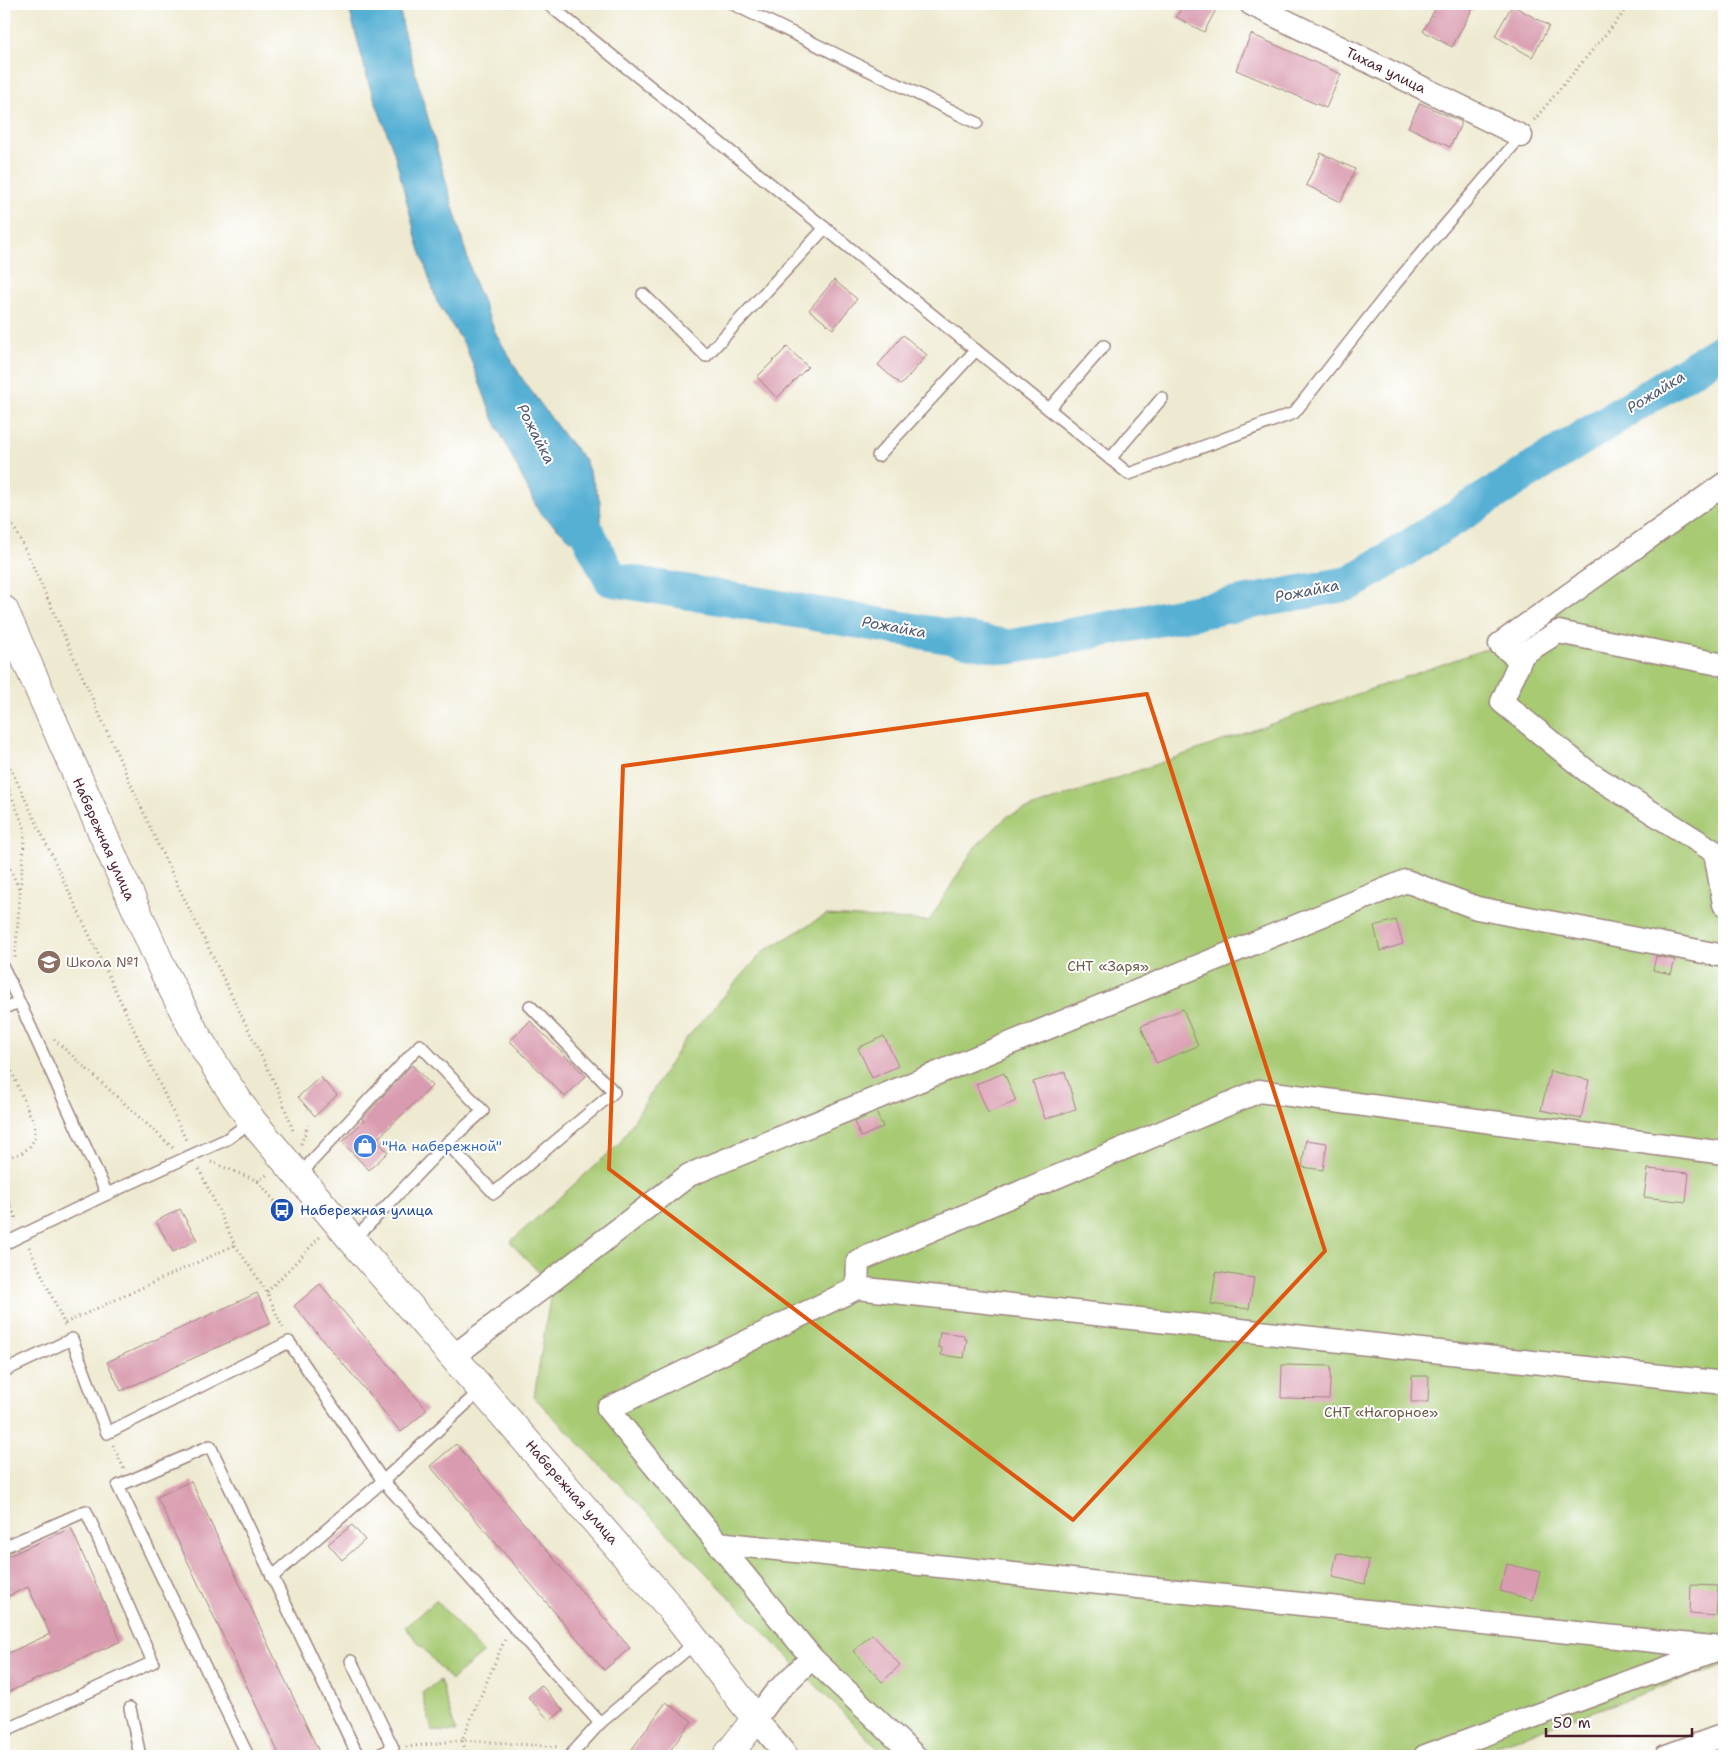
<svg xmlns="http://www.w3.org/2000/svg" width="1728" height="1760" viewBox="0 0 1728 1760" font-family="'Shantell Sans',sans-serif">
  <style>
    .green { fill: #a7ca73; stroke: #78744f }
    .water { fill: #56b0d4; stroke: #506880 }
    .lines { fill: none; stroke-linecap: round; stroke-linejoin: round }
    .river { stroke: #56b0d4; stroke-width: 35 }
    .building { fill: #d99baf }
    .lane-casing { stroke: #9c847e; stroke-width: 14 }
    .street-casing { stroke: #9c847e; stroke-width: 25 }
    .secondary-casing { stroke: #9c847e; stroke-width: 30 }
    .path { stroke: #9c847e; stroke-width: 3; stroke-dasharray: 1 4; stroke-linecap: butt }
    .lane { stroke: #fff; stroke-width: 11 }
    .street { stroke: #fff; stroke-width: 22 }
    .secondary { stroke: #fff; stroke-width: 28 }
    .marked { fill: none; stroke: #e0560e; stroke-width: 4; stroke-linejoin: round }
    .labels { text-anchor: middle; stroke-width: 4; stroke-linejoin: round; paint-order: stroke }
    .street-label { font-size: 14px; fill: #4a1f2b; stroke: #fff }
    .education-label { font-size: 14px; fill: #785e54; stroke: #fff; text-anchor: start }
    .park-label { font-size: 14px; fill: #6b5b44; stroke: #fff }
    .shop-label { font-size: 14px; fill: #366cbe; stroke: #fff; text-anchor: start }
    .transit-label { font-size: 14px; fill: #164399; stroke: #fff; text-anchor: start }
    .water-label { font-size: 15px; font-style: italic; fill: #4f596f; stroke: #fff }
  </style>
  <rect width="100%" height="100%" fill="#fff"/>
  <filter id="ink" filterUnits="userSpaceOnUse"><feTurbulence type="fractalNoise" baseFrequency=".02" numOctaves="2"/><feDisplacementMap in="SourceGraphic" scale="10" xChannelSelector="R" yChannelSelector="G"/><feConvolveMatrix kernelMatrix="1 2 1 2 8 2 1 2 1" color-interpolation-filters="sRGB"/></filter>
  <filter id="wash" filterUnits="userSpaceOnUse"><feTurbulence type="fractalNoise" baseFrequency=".0096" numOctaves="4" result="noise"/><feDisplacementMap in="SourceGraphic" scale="20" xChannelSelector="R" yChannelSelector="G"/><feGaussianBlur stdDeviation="1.12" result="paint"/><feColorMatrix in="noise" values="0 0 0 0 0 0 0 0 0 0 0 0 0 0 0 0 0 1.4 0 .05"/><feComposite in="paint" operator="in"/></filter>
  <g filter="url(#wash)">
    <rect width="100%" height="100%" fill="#eeead1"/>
    <g class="green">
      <polygon points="1724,482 1724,1665 1467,1756 885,1756 534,1397 552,1286 510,1242 619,1144 684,1041 764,951 826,915 929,921 975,847 1008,816 1500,644"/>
      <polygon points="436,1600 483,1653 451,1680 405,1627"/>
      <polygon points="440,1680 456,1732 432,1731 422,1693"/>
    </g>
    <polygon class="water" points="348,4 399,4 404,33 474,281 497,336 523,380 565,437 585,460 600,501 602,536 585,545 572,541 539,512 493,418 466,347 437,302 417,241 394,152 369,84"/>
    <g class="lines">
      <polyline class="river" points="570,499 611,579 1010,647 1351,583 1724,349"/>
    </g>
    <g id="blocks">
      <g class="building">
        <polygon points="1184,4 1219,4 1204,32 1176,17"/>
        <polygon points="1438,4 1475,4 1452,47 1423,31"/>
        <polygon points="1512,5 1549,26 1532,57 1495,36"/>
        <polygon points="1251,34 1341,74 1326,108 1236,70"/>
        <polygon points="1420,103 1462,122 1450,147 1408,127"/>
        <polygon points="1321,153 1355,169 1341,202 1306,185"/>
        <polygon points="834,280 857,299 833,329 809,310"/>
        <polygon points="903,335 927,355 901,385 878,365"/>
        <polygon points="787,347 808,367 777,398 757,377"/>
        <polygon points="1396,920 1403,944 1380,951 1374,926"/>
        <polygon points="1656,956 1675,960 1671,974 1653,970"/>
        <polygon points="1183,1009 1198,1046 1156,1063 1141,1026"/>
        <polygon points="530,1021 586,1076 565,1097 510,1041"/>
        <polygon points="884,1036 898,1066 872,1078 858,1048"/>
        <polygon points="412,1065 432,1086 376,1140 388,1152 369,1170 342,1142 364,1121 362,1119"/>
        <polygon points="1550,1071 1589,1080 1581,1119 1541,1110"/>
        <polygon points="1065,1072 1076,1109 1045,1119 1033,1082"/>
        <polygon points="1004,1073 1016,1101 988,1113 976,1084"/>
        <polygon points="320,1077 337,1095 315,1116 298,1097"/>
        <polygon points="876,1112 883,1127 861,1137 854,1122"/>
        <polygon points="1306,1140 1327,1143 1323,1170 1302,1167"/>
        <polygon points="1648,1169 1689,1173 1686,1202 1644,1197"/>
        <polygon points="180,1209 197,1240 173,1252 156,1221"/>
        <polygon points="1216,1272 1254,1278 1249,1309 1211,1304"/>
        <polygon points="320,1284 427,1410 401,1432 294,1306"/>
        <polygon points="257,1293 271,1323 121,1391 107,1362"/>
        <polygon points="940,1332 964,1335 964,1339 967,1339 964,1358 941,1355 942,1348 938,1347"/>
        <polygon points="1282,1365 1331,1366 1329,1399 1281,1398"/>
        <polygon points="1412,1376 1429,1376 1428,1402 1411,1402"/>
        <polygon points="456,1444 630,1648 604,1670 430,1466"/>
        <polygon points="191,1481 321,1756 280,1756 157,1497"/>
        <polygon points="352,1525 365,1540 342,1560 328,1544"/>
        <polygon points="71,1528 121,1641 4,1694 4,1655 50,1634 28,1587 4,1598 4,1558"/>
        <polygon points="1337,1553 1369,1560 1365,1584 1332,1577"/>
        <polygon points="1507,1564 1540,1572 1533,1600 1500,1591"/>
        <polygon points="1691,1585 1718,1586 1716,1616 1690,1614"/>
        <polygon points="872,1634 900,1665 882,1682 853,1651"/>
        <polygon points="541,1685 563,1710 550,1721 528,1697"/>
        <polygon points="666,1702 692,1721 666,1756 627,1756"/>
      </g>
    </g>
  </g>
  <g filter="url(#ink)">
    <use href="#blocks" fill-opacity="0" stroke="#9c847e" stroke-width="1"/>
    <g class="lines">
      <g class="lane-casing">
        <g id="lane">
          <polyline points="548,4 1129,474 1294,413 1396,283 1521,136"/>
          <polyline points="733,4 977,123"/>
          <polyline points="643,294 706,356 825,228"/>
          <polyline points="1049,409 1104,346"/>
          <polyline points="878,456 976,350"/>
          <polyline points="1110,459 1162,398"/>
          <polyline points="4,969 107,1194 227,1139 252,1121"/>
          <polyline points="4,1008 19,1002"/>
          <polyline points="447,1143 494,1193 614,1092 530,1006"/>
          <polyline points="300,1177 311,1162 420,1045 483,1111 447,1143 353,1241"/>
          <polyline points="4,1244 107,1194"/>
          <polyline points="4,1371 72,1339 107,1433 289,1342 383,1481 272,1577"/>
          <polyline points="482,1389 383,1481 600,1723 570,1756"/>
          <polyline points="4,1547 86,1511 153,1662 4,1731"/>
          <polyline points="351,1661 393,1748 377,1756"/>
          <polyline points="130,1708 140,1756"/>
          <polyline points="600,1723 696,1642"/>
          <polyline points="248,1756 118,1486 210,1446 358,1756"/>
        </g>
      </g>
      <g class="street-casing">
        <g id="street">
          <polyline points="1251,4 1521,136"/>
          <polyline points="1520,660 1500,644 1724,484"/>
          <polyline points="1724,665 1558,632 1523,654 1502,702 1588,772 1715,852 1724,904"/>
          <polyline points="857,1288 858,1261 1259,1091 1724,1153"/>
          <polyline points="454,1356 689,1175 1406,881 1477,908 1724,956"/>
          <polyline points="718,1543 1721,1648"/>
          <polyline points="787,1756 756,1719 775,1693 812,1658"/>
          <polyline points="915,1756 812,1658 608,1409 857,1288 1724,1383"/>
          <polyline points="1425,1756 1716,1650"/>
          <polyline points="1666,1756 1724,1735"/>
        </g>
      </g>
      <g class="secondary-casing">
        <polyline id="secondary" points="4,610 163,970 195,1033 226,1083 252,1121 353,1241 668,1605 756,1719 727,1756"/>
      </g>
      <g class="path">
        <polyline points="1534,120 1631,4"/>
        <polyline points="4,508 27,553 160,849 279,1092 294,1133"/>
        <polyline points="4,754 187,1142"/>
        <polyline points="9,790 25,829 15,959"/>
        <polyline points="4,855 20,891"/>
        <polyline points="54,1039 173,1148"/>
        <path d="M4,1053L34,1124C39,1144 23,1158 4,1156"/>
        <polyline points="301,1144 308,1125"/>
        <polyline points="211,1162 258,1181 267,1175"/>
        <polyline points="258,1181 282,1210"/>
        <polyline points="4,1189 17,1221"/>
        <polyline points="235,1245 267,1292 283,1329"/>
        <polyline points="29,1247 65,1325"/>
        <polyline points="267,1292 320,1237"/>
        <polyline points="65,1323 235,1245 198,1167"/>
        <polyline points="113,1445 124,1469"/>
        <polyline points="406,1747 462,1740 560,1747"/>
        <polyline points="468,1756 462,1740 505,1639"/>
      </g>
      <use href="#lane" class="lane"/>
      <use href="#street" class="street"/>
      <use href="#secondary" class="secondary"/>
    </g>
  </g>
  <path class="marked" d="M1147,694L1325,1251L1073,1520L609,1169L623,766Z"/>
  <defs>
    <g id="school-disc" transform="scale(1.25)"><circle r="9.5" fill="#8d6e63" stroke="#fff"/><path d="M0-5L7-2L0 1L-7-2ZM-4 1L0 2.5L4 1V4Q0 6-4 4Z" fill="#fff"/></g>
    <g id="shop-disc" transform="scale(1.25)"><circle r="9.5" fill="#3f7fe0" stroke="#fff"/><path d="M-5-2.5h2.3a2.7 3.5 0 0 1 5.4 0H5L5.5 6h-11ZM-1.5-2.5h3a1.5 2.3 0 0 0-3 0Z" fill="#fff"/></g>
    <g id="bus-disc" transform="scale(1.25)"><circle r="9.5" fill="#1a4fb4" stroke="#fff"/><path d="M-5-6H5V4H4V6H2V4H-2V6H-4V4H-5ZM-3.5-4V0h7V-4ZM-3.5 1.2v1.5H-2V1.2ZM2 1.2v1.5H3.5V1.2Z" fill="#fff"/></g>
  </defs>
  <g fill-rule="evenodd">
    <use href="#school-disc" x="49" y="962"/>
    <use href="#shop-disc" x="365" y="1146"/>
    <use href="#bus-disc" x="282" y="1210"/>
  </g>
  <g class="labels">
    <g class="street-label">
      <text transform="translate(1386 70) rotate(26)" y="5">Тихая улица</text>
      <text transform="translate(104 839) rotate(66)" y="5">Набережная улица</text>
      <text transform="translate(572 1492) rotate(49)" y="5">Набережная улица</text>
    </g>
    <g class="education-label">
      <text x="66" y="967">Школа №1</text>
    </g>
    <g class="park-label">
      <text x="1108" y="971">СНТ «Заря»</text>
      <text x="1381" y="1417">СНТ «Нагорное»</text>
    </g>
    <g class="shop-label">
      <text x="382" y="1151">"На набережной"</text>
    </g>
    <g class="transit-label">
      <text x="300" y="1215">Набережная улица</text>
    </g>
    <g class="water-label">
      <text transform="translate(1656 392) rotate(-32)" y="5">Рожайка</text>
      <text transform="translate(536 434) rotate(63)" y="5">Рожайка</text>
      <text transform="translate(1307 591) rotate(-11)" y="5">Рожайка</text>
      <text transform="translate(894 627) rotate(10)" y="5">Рожайка</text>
    </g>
  </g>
  <rect width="1728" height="1760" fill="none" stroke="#fff" stroke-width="20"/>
  <path d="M1546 1728v8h146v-8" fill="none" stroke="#4a1f2b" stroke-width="2.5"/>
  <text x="1553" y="1728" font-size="15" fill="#4a1f2b" stroke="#ffffff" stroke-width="4" paint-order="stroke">50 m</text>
</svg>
